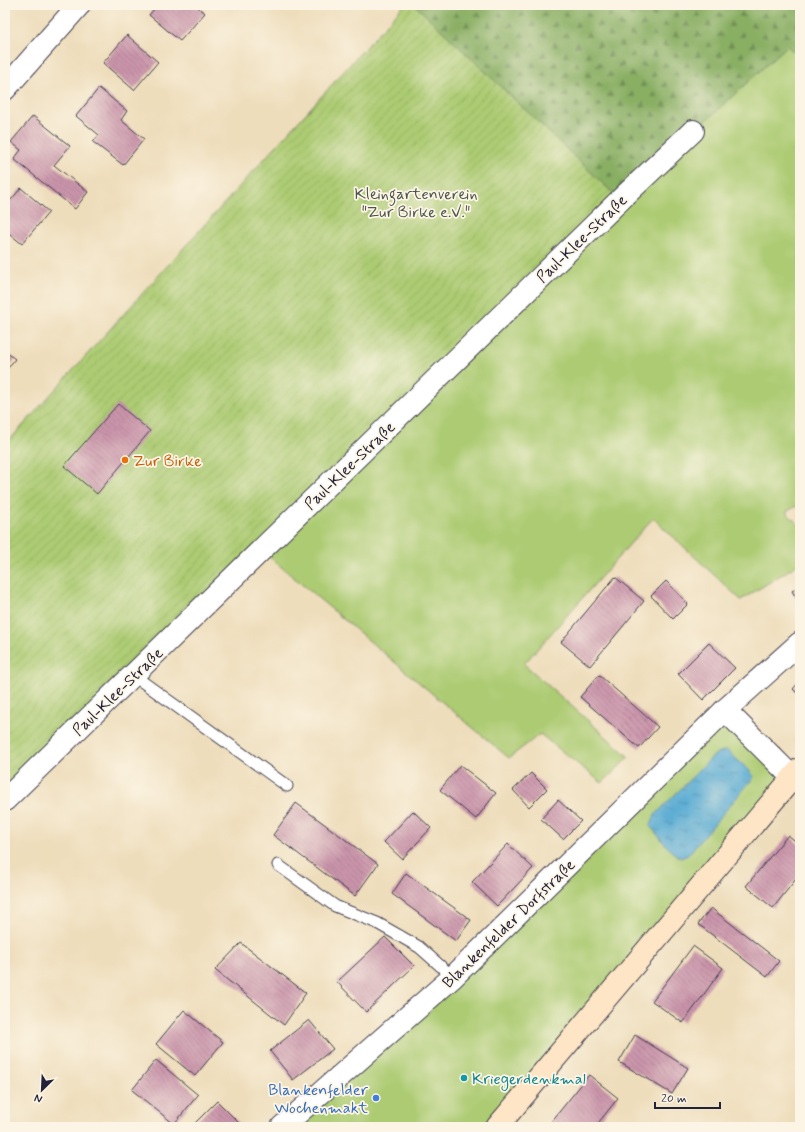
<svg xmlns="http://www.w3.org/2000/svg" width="805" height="1132" viewBox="0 0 805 1132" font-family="Mynerve,sans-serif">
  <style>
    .grass { fill: #accb72; stroke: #677656 }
    .forest { fill: url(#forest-firs); stroke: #566850 }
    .garden { fill: url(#garden-furrows); stroke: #677656 }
    .water { fill: url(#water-ripples); stroke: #3c6687 }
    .building { fill: url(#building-back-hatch) }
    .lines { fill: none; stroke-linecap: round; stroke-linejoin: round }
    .lane-casing { stroke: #413e4e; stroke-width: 13 }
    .street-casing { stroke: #413e4e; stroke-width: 24 }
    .secondary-casing { stroke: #413e4e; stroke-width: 24 }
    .lane { stroke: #fff; stroke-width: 11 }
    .street { stroke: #fff; stroke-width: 22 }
    .secondary { stroke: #fde5c5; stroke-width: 22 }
    .food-dot { fill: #e8710a; stroke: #fcf5e5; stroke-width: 1.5 }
    .culture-dot { fill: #0f9aa8; stroke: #fcf5e5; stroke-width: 1.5 }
    .shop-dot { fill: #3f7fe0; stroke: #fcf5e5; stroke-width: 1.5 }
    .labels { text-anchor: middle; stroke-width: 3.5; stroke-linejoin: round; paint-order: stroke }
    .park-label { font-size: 16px; fill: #4b554c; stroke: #fcf5e5 }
    .street-label { font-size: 16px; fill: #22223b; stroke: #fcf5e5 }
    .food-label { font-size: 16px; fill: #c56008; stroke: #fcf5e5; text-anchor: start }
    .culture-label { font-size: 16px; fill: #0d838f; stroke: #fcf5e5; text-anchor: start }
    .shop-label { font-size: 16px; fill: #366cbe; stroke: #fcf5e5; text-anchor: end }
  </style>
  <defs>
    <pattern id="forest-firs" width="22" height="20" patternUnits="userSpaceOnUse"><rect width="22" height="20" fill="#89af64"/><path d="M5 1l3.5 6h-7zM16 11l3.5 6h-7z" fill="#708e54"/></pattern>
    <pattern id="garden-furrows" width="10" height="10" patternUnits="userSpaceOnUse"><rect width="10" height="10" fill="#accb72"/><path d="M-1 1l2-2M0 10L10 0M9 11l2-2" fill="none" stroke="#94ae64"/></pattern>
    <pattern id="water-ripples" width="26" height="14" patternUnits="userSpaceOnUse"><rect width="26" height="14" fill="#57aad3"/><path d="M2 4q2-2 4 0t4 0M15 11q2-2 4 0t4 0" fill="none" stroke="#488aac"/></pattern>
    <pattern id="building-back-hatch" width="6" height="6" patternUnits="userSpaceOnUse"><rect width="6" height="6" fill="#ca94aa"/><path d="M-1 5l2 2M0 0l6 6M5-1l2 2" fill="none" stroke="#a4788c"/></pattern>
  </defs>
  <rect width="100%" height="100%" fill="#fcf5e5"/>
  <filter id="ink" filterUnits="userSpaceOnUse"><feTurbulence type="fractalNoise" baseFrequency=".025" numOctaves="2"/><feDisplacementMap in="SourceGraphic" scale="8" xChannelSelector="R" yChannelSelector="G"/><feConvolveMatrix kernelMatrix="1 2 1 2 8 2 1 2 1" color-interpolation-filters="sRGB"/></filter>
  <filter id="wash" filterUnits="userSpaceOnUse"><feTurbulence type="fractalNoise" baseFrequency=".012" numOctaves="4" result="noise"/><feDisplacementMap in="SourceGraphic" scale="16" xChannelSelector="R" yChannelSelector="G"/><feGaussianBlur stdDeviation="0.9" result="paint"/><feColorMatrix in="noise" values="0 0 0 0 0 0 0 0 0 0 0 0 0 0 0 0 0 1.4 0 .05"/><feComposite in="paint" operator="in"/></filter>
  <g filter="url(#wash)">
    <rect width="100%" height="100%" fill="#edb"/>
    <g class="grass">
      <polygon points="787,45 800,57 800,504 786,512 800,526 800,563 741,600 653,518 524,664 629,757 602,783 540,734 509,758 261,550 693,131"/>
      <polygon points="725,710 792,777 497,1127 297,1127"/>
    </g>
    <polygon class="forest" points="415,5 800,5 800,57 787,46 620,200"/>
    <polygon class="garden" points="404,5 415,5 620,200 5,800 5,445"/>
    <polygon class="water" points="726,750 748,769 754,777 688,855 681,858 671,851 650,826 655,815 709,760 717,753"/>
    <g id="blocks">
      <g class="building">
        <polygon points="158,5 195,5 205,13 180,41 149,15"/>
        <polygon points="127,35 158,62 134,90 103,63"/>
        <polygon points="99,88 127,111 121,120 144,139 123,165 93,142 99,135 76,116"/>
        <polygon points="33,116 70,146 54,165 88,192 75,209 14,159 21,150 11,142"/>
        <polygon points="21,188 49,212 22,244 5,230 5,207"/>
        <polygon points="5,351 15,359 5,372"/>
        <polygon points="118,404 150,431 97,494 64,466"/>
        <polygon points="615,577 644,601 590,666 561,642"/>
        <polygon points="666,581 688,604 673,619 651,596"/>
        <polygon points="800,586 800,604 792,591"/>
        <polygon points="709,643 735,668 703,700 678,674"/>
        <polygon points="599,675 658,727 639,748 580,697"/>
        <polygon points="800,681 800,696 793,689"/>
        <polygon points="460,765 496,793 476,819 440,790"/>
        <polygon points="531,773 547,789 529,807 513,790"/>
        <polygon points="558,800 581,821 563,839 541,819"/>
        <polygon points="296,803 378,864 355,896 273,835"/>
        <polygon points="413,811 431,828 402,859 384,842"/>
        <polygon points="788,835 800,845 800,874 773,908 746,886"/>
        <polygon points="508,844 533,868 497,906 472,882"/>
        <polygon points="406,873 471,920 456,941 392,894"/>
        <polygon points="711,908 779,961 767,977 698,924"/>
        <polygon points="385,937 414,966 366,1012 337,982"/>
        <polygon points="241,943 306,993 284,1025 215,970"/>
        <polygon points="693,946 723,968 683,1023 652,1001"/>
        <polygon points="184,1010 223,1042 195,1076 156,1044"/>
        <polygon points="309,1020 333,1049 293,1080 270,1051"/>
        <polygon points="635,1035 688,1068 672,1094 619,1062"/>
        <polygon points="156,1060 198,1095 174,1124 132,1090"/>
        <polygon points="589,1075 618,1098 595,1127 547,1127"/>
        <polygon points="217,1101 243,1127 191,1127"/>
      </g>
    </g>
  </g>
  <g filter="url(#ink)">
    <use href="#blocks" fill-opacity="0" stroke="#413e4e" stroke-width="1"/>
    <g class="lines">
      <g class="lane-casing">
        <g id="lane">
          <polyline points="133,675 287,786"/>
          <polyline points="278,865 335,906 377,923 419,947 453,977"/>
        </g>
      </g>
      <g class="street-casing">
        <g id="street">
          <polyline points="5,89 79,5"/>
          <polyline points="725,710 792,777"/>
          <polyline points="5,800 620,200 693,131"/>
          <polyline points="282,1127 453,977 725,710 800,643"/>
        </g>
      </g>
      <g class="secondary-casing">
        <polyline id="secondary" points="497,1127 800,769"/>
      </g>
      <use href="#lane" class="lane"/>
      <use href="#street" class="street"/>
      <use href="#secondary" class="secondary"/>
    </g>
  </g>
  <circle class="food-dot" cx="125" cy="460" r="4"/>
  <circle class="culture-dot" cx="464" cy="1078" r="4"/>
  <circle class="shop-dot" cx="376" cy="1098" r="4"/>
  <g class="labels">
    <g class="park-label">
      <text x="416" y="199">Kleingartenverein<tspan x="416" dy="18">"Zur Birke e.V."</tspan></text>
    </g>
    <g class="street-label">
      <text transform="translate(581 238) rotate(-44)" y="6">Paul-Klee-Straße</text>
      <text transform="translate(349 465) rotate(-44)" y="6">Paul-Klee-Straße</text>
      <text transform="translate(117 691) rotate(-44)" y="6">Paul-Klee-Straße</text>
      <text transform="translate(508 923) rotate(-44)" y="6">Blankenfelder Dorfstraße</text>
    </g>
    <g class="food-label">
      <text x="133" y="466">Zur Birke</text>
    </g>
    <g class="culture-label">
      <text x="472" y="1084">Kriegerdenkmal</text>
    </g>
    <g class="shop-label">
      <text x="368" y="1095">Blankenfelder<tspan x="368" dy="18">Wochenmakt</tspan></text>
    </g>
  </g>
  <rect width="805" height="1132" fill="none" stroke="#fcf5e5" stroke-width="20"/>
  <g transform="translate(42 1090) rotate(204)" stroke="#fcf5e5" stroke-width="3" paint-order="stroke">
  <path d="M0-3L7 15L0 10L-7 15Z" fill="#22223b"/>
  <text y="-6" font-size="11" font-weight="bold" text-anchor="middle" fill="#22223b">N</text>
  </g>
  <path d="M655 1102v6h65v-6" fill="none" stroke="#22223b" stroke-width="2"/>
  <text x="661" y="1102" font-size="12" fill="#22223b" stroke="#fcf5e5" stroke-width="3" paint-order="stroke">20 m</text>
</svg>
